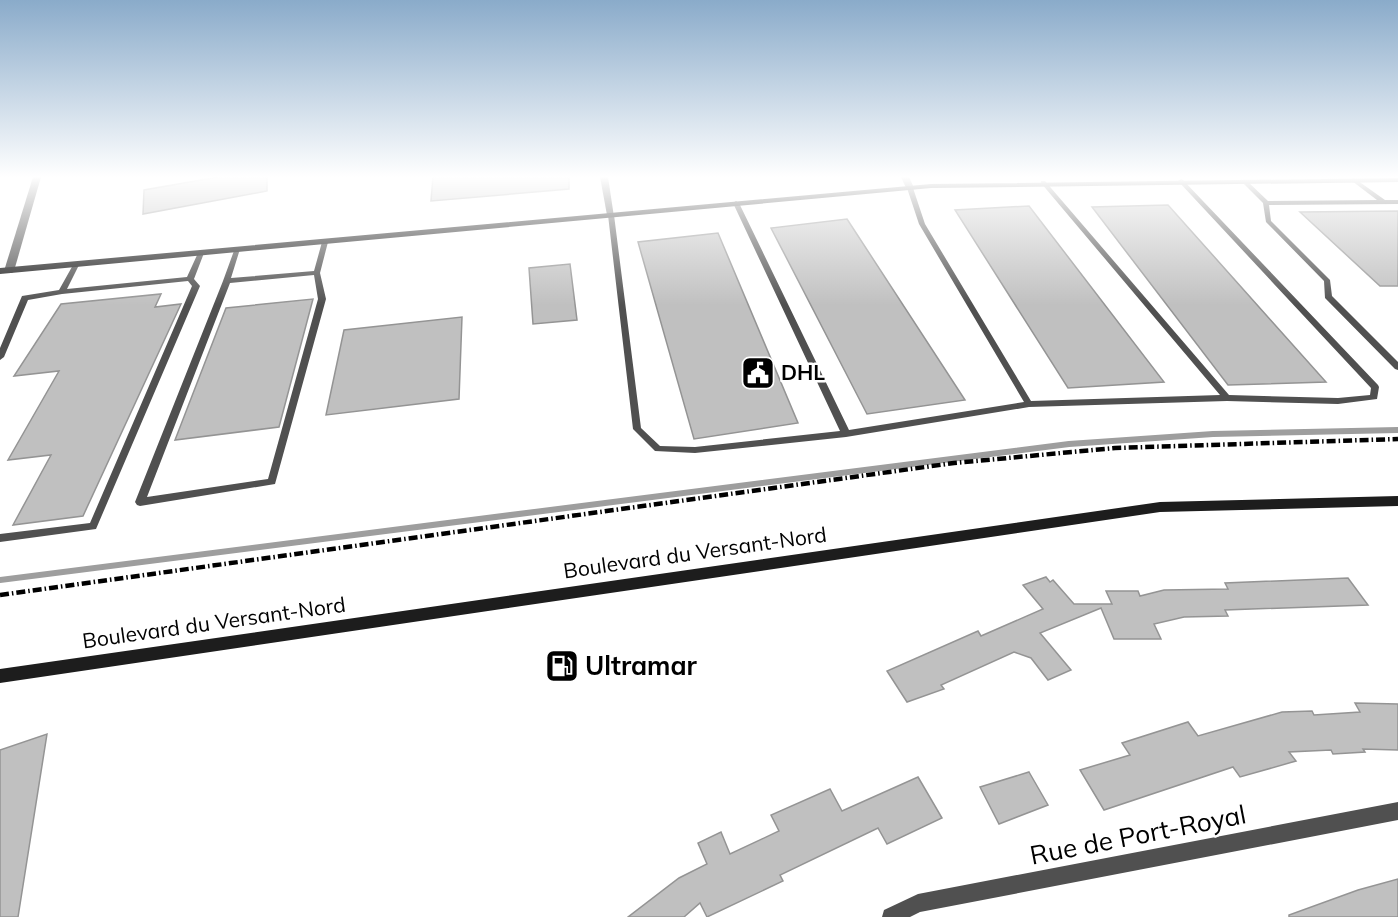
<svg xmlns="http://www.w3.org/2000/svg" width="1398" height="917" viewBox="0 0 1398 917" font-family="Mulish,sans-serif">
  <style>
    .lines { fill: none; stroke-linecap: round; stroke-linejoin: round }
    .stream { stroke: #9e9e9e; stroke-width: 6 }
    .building { fill: #c0c0c0; stroke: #949494; stroke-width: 1.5 }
    .lane { fill: #505050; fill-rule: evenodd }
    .street { fill: #505050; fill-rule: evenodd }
    .secondary { fill: #1d1d1d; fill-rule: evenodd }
    .rail { stroke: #000; stroke-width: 4.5; stroke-dasharray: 9 3 1.5 3; stroke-linecap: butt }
    .labels { text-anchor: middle; stroke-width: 5; stroke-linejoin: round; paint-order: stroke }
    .poi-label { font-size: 21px; font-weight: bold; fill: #000; stroke: #fff; text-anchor: start }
    .street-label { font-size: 21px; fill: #000; stroke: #fff }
    .near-poi-label { font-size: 26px; font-weight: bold; fill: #000; stroke: #fff; text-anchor: start }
    .near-street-label { font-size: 26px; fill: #000; stroke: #fff }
  </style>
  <rect width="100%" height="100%" fill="#fff"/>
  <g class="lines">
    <polyline class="stream" points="0,580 1069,444 1213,434 1398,430"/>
  </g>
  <g class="building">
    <polygon points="218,177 267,177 267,191 143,214 144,190"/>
    <polygon points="433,177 569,177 569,189 431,201"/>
    <polygon points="1168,205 1326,382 1228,385 1092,207"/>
    <polygon points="1029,206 1164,382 1068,388 955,210"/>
    <polygon points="1398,211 1398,286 1380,286 1300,212"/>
    <polygon points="847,219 965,400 867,414 771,228"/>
    <polygon points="718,233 798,423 694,439 638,242"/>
    <polygon points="570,264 577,320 533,324 529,268"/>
    <polygon points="161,294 155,307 181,304 83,516 13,525 51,455 8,460 59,371 14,376 61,304"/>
    <polygon points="313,299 279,427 175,440 226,308"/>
    <polygon points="462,317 459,399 326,415 344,330"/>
    <polygon points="1046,577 1050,582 1053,580 1074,604 1112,604 1106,591 1138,591 1140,596 1164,590 1228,589 1225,583 1348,578 1368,605 1225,610 1228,616 1184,617 1154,624 1161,639 1114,639 1101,608 1040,633 1071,670 1048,680 1031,658 1014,652 941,685 944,689 907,702 887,671 978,631 981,636 1043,609 1023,585"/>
    <polygon points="1355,703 1398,704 1398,750 1363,749 1365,752 1333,754 1331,750 1289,752 1296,761 1240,777 1233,767 1104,810 1080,770 1130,755 1122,743 1188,722 1198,736 1282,712 1312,711 1314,715 1360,712"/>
    <polygon points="47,734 18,917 0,917 0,750"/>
    <polygon points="1029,772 1048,805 999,824 980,787"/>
    <polygon points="918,777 942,818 887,844 878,828 780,875 783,881 707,917 700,903 684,917 628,917 679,878 707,864 698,843 721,832 730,854 779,831 771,815 830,789 842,811"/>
    <polygon points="1398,879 1398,917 1289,917 1289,915 1358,890"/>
  </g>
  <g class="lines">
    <g class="lane">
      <polygon points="1354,178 1385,200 1398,200 1398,204 1269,205 1271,221 1330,280 1332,296 1398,362 1398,370 1395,369 1325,298 1324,281 1266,222 1263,203 1241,181 1246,180 1268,201 1377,200 1352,181 1351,180"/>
      <polygon points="1181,179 1183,180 1378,385 1379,387 1377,399 1338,404 1227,401 1029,407 846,437 695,453 655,451 633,429 608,215 611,213 614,215 641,428 660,446 695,447 840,431 733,203 736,201 739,203 849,430 1024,402 919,224 907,188 910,186 913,188 925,224 1031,401 1220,395 1041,183 1041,181 1045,181 1229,395 1338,398 1370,395 1371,388 1179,182 1178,181"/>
      <path d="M325,240L328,242L320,273L326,299L275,484L140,506L137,505L135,502L223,281L235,248L237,247L240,249L231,278L314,271L322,242ZM314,275L318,299L268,479L147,497L230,283Z"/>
      <polygon points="201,251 204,253 194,279 200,286 96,529 0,542 0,534 90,523 192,286 188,281 62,294 28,300 4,357 0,360 0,348 22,296 59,290 73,265 76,263 79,265 67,289 187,277 198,253"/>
    </g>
    <g class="street">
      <polygon points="33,177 41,177 14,271 12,273 6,273 4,271"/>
      <polygon points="600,177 608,177 614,217 607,215"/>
      <polygon points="901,177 909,177 914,188 913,190 907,190"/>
      <polygon points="1398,802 1398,820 920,912 910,917 882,917 884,910 918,894"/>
    </g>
    <g class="secondary">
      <polygon points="1398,178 1398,182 931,188 0,274 0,268 931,184"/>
      <polygon points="1398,496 1398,506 1160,512 0,683 0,669 1160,502"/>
    </g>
    <polyline class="rail" points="0,595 954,463 1115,448 1398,439"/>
  </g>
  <linearGradient id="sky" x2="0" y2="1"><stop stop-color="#8aabca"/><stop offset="0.58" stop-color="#fff"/><stop offset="1" stop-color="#fff" stop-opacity="0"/></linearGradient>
  <rect width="1398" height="305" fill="url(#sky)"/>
  <defs>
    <g id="civic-square" transform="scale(1.725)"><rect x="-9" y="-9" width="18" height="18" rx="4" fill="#000" stroke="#fff"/><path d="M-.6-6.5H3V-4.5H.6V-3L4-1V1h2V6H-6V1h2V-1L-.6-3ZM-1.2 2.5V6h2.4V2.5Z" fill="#fff"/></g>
    <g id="fuel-square" transform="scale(1.725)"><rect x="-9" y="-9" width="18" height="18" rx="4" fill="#000" stroke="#fff"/><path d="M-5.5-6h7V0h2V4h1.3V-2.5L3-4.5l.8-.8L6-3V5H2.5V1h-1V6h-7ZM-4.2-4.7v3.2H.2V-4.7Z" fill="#fff"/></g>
  </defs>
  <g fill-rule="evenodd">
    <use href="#civic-square" x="758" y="373"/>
    <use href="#fuel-square" x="562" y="666"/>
  </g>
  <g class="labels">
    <g class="poi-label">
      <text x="781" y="380">DHL</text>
    </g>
    <g class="street-label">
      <text transform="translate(695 553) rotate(-8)" y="7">Boulevard du Versant-Nord</text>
      <text transform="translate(214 623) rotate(-8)" y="7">Boulevard du Versant-Nord</text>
    </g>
    <g class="near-poi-label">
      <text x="585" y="675">Ultramar</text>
    </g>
    <g class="near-street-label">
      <text transform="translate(1138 835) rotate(-11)" y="9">Rue de Port-Royal</text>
    </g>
  </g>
</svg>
